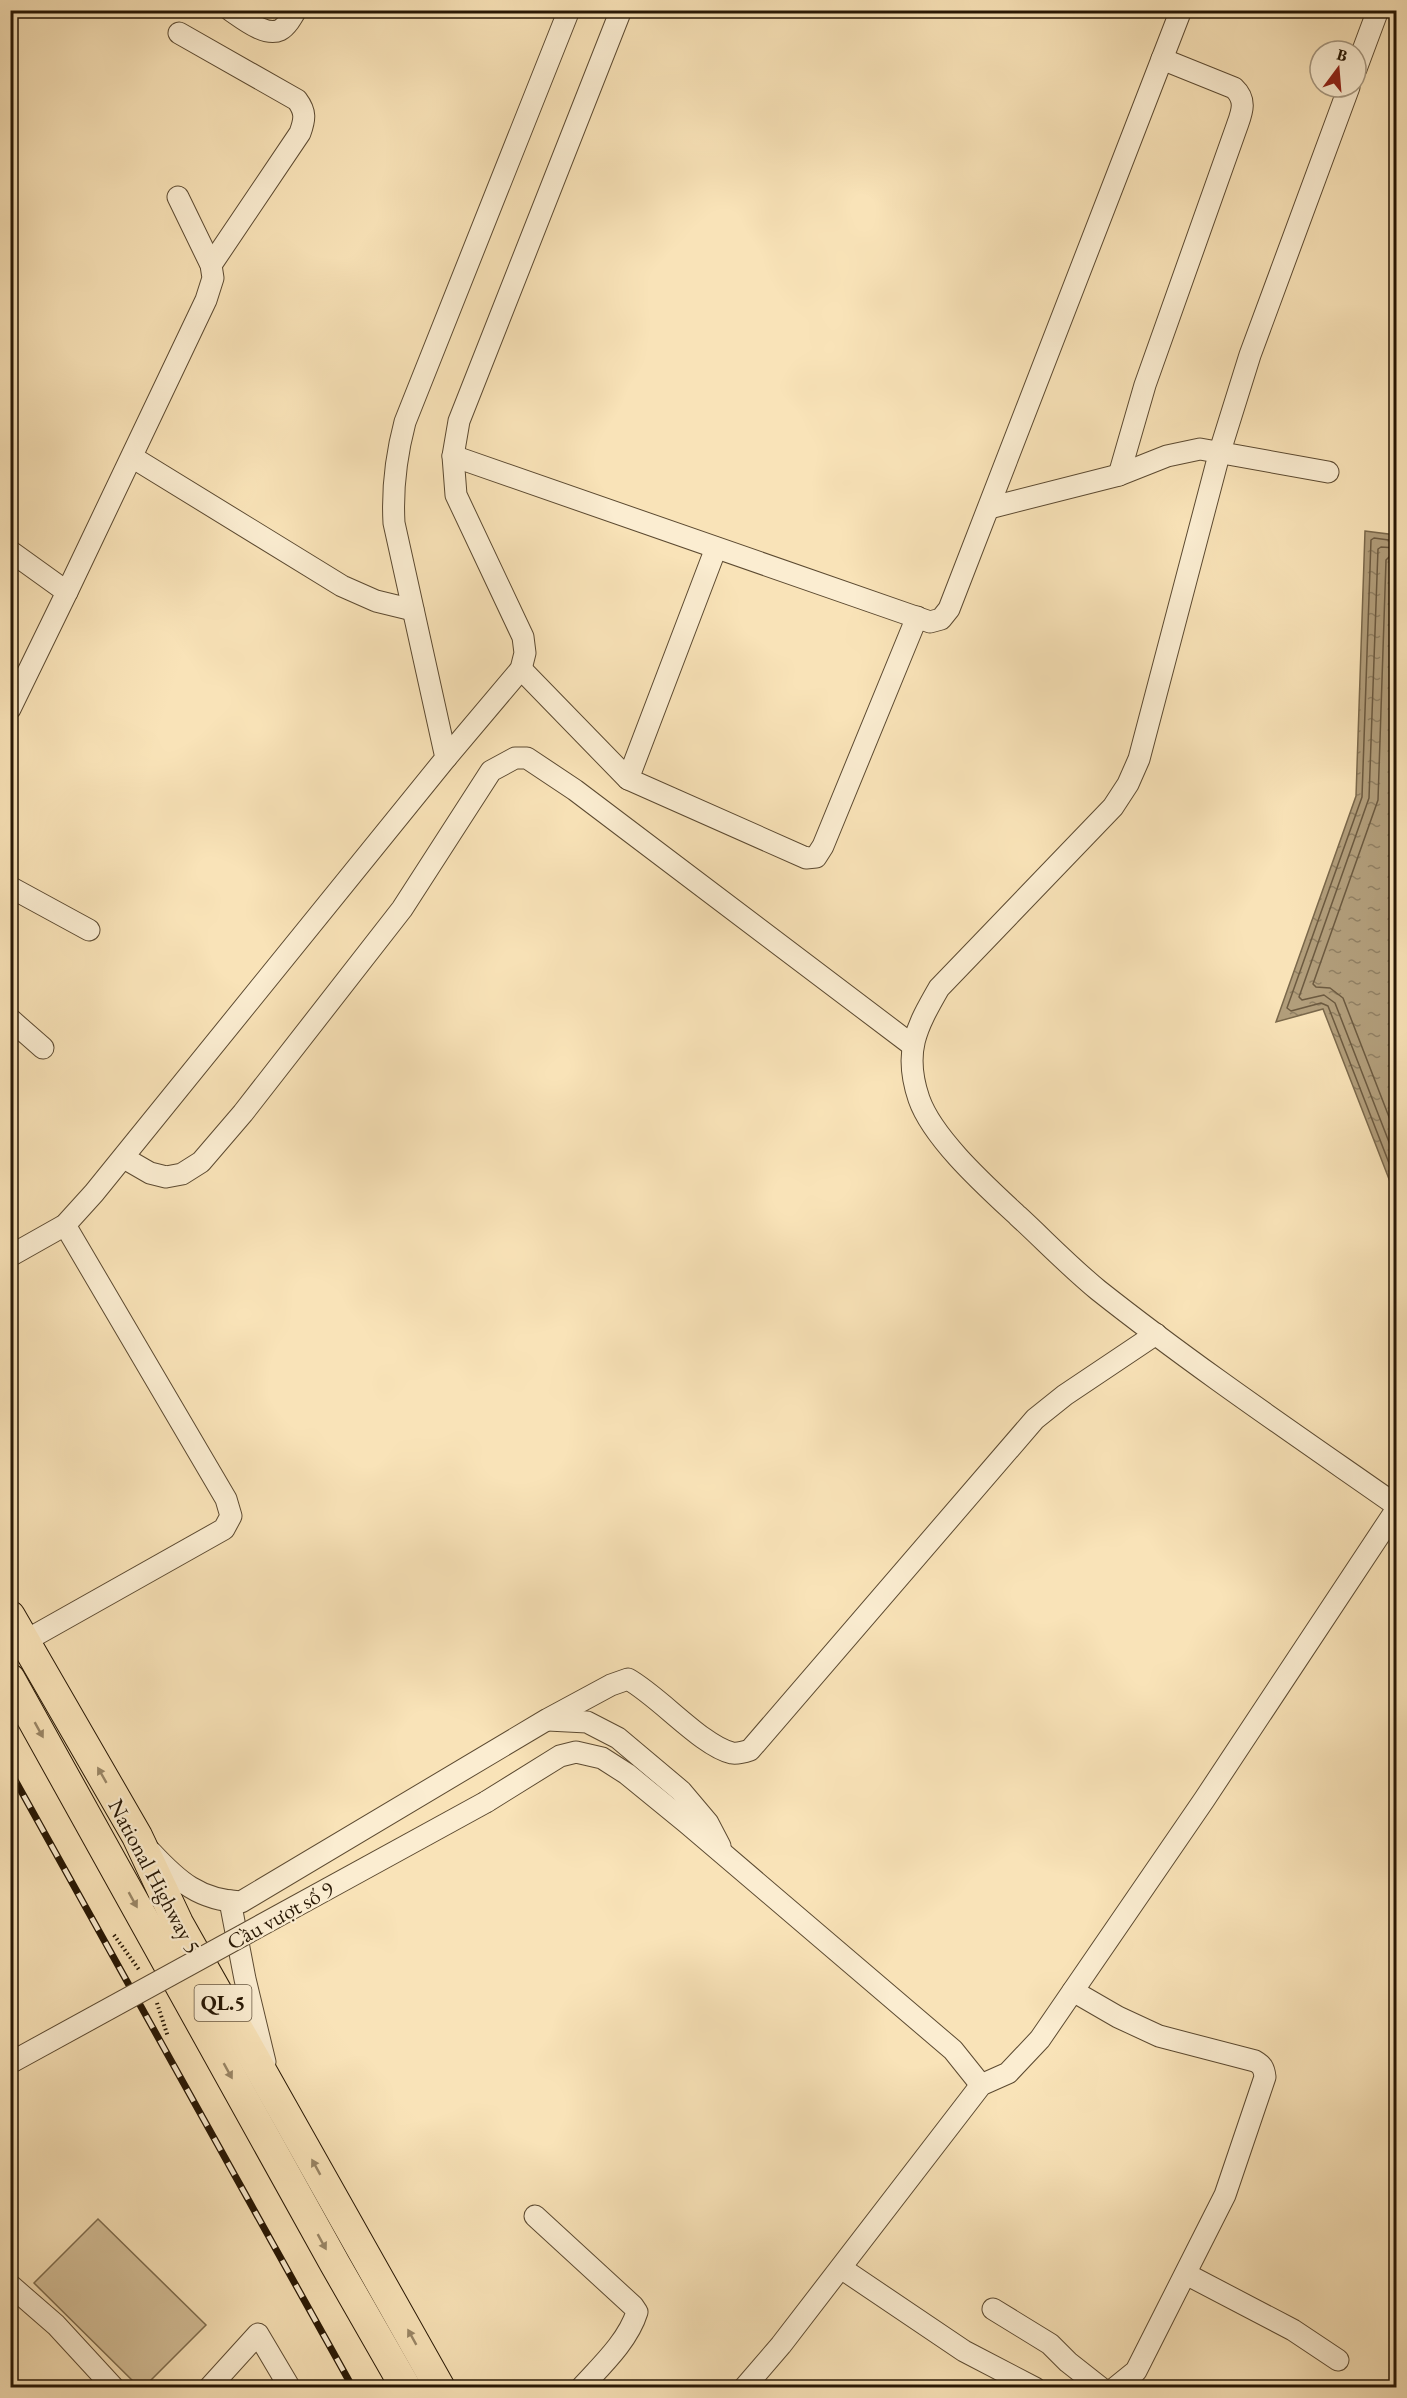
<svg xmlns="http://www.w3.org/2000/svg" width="1407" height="2398" viewBox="0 0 1407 2398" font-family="'EB Garamond',serif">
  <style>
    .grass { fill: #d5c099; stroke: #7e6c4e; stroke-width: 1.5 }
    .water { fill: url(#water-ripples); stroke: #7a684b; stroke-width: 1.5 }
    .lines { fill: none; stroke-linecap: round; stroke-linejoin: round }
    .shore { stroke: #6c5a40; stroke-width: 1.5 }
    .minor-casing { stroke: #5c4a31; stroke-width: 23 }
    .highway-casing { stroke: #271704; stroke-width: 32 }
    .path { stroke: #271704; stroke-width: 4; stroke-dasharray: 1.5 3; stroke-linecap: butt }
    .minor { stroke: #fbedd1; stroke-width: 21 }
    .highway { stroke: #f9e3b8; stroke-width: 30 }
    .rail-casing { stroke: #271704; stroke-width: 7 }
    .rail { stroke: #fbedd1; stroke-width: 4.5; stroke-dasharray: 14; stroke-linecap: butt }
    .minor-bridge-casing { stroke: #5c4a31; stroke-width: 23; stroke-linecap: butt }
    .minor-bridge { stroke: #fbedd1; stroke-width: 21 }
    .oneway { fill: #9a8767 }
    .labels { text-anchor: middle; stroke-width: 4.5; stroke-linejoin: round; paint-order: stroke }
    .shield { fill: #fbedd1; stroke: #675742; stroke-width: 1.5 }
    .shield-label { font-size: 21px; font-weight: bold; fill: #271704 }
    .street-label { font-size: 22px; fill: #271704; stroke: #fbedd1 }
  </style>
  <defs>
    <pattern id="water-ripples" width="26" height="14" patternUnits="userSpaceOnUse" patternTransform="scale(1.5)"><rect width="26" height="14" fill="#b29e7b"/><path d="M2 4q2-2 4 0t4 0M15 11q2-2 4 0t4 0" fill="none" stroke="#918063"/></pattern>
  </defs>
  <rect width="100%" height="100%" fill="#f9e3b8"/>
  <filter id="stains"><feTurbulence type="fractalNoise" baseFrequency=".00333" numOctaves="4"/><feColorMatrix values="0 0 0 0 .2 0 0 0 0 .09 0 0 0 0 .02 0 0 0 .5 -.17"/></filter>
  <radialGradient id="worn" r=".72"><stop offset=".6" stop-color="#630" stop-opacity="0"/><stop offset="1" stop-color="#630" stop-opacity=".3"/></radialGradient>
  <polygon class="grass" points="98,2219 206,2325 144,2387 139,2387 34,2283"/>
  <polygon class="water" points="1365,531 1396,535 1396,1197 1323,1009 1276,1022 1356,796"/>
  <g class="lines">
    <g class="shore">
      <polyline points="1396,541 1374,538 1371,540 1362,797 1287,1008 1291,1011 1321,1003 1328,1006 1396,1181"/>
      <polyline points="1396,548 1381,547 1378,549 1369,798 1299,997 1302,1000 1324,995 1335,1003 1396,1160"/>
      <polyline points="1396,557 1389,557 1386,560 1378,800 1313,984 1316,987 1330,988 1343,998 1396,1135"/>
    </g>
    <g class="minor-casing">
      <g id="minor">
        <path d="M230,10C242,18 265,37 280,30C287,26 292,17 296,10"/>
        <path d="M179,33L297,100C306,112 305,119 300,133L211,265"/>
        <polyline points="1356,69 1378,10"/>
        <path d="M1349,87L1250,355L1220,451L1139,759L1128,784L1113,807L939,988C916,1028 903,1052 919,1099C933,1139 987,1187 1018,1216C1044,1240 1070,1267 1098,1290C1194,1366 1296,1435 1396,1505"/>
        <polyline points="453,456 930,622 941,619 949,609 1181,10"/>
        <polyline points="132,457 342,586 376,601 413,610"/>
        <path d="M1119,475L1145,385L1237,126C1242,112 1247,100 1234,88L1162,59"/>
        <polyline points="989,508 1119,475 1167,456 1200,449 1328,472"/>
        <polyline points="716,548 628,779 806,858 816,857 823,846 917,617"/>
        <polyline points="10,551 67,592 10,709"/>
        <polyline points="67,592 206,300 213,278 211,265 178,197"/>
        <polyline points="521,669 628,779"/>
        <polyline points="446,758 521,669 525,653 523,637 456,495 453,456 459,421 621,10"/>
        <polyline points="10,887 89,930"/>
        <polyline points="10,1019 43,1048"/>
        <polyline points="124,1158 150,1173 166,1177 182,1174 201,1162 243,1113 402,909 491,771 515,758 527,758 575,790 912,1045"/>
        <path d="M10,1256L65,1225L94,1193L446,758L394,523C392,487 396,456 405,422L569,10"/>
        <polyline points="25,1641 224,1529 231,1516 226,1499 65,1225"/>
        <polyline points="548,1720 587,1722 618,1738 681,1791 708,1823 720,1846"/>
        <polyline points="486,1802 560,1756 576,1752 602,1758 627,1774 687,1823 953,2050 981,2085"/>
        <path d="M151,1852C178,1881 199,1900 241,1902L548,1719L611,1685L628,1679C660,1697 702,1746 732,1753C738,1754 744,1752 750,1750L1035,1419L1065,1395L1156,1334"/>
        <polyline points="230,1901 245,1979 265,2062"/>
        <path d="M1073,1991L1118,2017L1159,2036L1255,2061C1262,2065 1264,2068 1265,2077L1225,2195L1136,2371L1115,2388"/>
        <path d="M535,2216L633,2306L637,2312C628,2341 601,2366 581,2388"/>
        <polyline points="841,2268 964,2351 1035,2388"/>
        <polyline points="1186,2274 1293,2330 1338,2360"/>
        <polyline points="10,2285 56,2325 114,2388"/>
        <polyline points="993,2309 1050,2344 1068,2362 1101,2388"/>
        <polyline points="209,2388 258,2334 290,2388"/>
        <polyline points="744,2388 781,2345 981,2085 1008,2073 1040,2039 1204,1800 1396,1510"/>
      </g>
    </g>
    <g class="highway-casing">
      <g id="highway">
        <polyline points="10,1616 137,1836 178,1923 440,2388"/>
        <polyline points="10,1679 335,2264 406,2388"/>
      </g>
    </g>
    <g class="path">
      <polyline points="114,1935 140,1971"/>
      <polyline points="157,2003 168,2037"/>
    </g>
    <use href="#minor" class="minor"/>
    <use href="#highway" class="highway"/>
    <g class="rail-casing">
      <polyline id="rail" points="10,1771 353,2388"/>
    </g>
    <use href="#rail" class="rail"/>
    <g class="minor-bridge-casing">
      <polyline id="minor-bridge" points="10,2063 486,1802"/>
    </g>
    <use href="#minor-bridge" class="minor-bridge"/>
  </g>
  <defs><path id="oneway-solid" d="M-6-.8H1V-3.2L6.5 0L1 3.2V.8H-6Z" transform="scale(1.5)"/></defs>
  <g class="oneway">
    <use href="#oneway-solid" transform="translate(39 1730) rotate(61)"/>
    <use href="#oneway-solid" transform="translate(102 1775) rotate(-120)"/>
    <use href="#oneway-solid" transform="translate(133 1900) rotate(61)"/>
    <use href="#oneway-solid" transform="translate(228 2071) rotate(61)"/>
    <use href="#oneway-solid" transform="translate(316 2167) rotate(-119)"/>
    <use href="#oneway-solid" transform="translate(322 2242) rotate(61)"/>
    <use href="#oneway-solid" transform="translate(412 2337) rotate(-119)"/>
  </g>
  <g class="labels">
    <rect class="shield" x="194.5" y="1985" width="57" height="36" rx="4.5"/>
    <g class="shield-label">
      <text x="223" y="2010">QL.5</text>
    </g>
    <g class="street-label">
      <text transform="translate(155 1876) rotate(62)" y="8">National Highway 5</text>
      <text transform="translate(280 1915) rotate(-29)" y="8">Cầu vượt số 9</text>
    </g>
  </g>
  <rect width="1407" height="2398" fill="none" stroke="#f9e3b8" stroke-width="36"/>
  <rect x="12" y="12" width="1383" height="2374" fill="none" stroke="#271704" stroke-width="3"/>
  <rect x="18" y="18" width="1371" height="2362" fill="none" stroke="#271704" stroke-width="1.5"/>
  <g transform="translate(1338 69) rotate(16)"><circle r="28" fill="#fbedd1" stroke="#a6977f" stroke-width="1.5"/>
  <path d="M0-4.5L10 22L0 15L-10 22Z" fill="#8f2418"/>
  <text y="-9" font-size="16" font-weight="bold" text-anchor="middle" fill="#271704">B</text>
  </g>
  <rect width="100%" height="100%" filter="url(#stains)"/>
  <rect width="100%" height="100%" fill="url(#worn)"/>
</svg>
